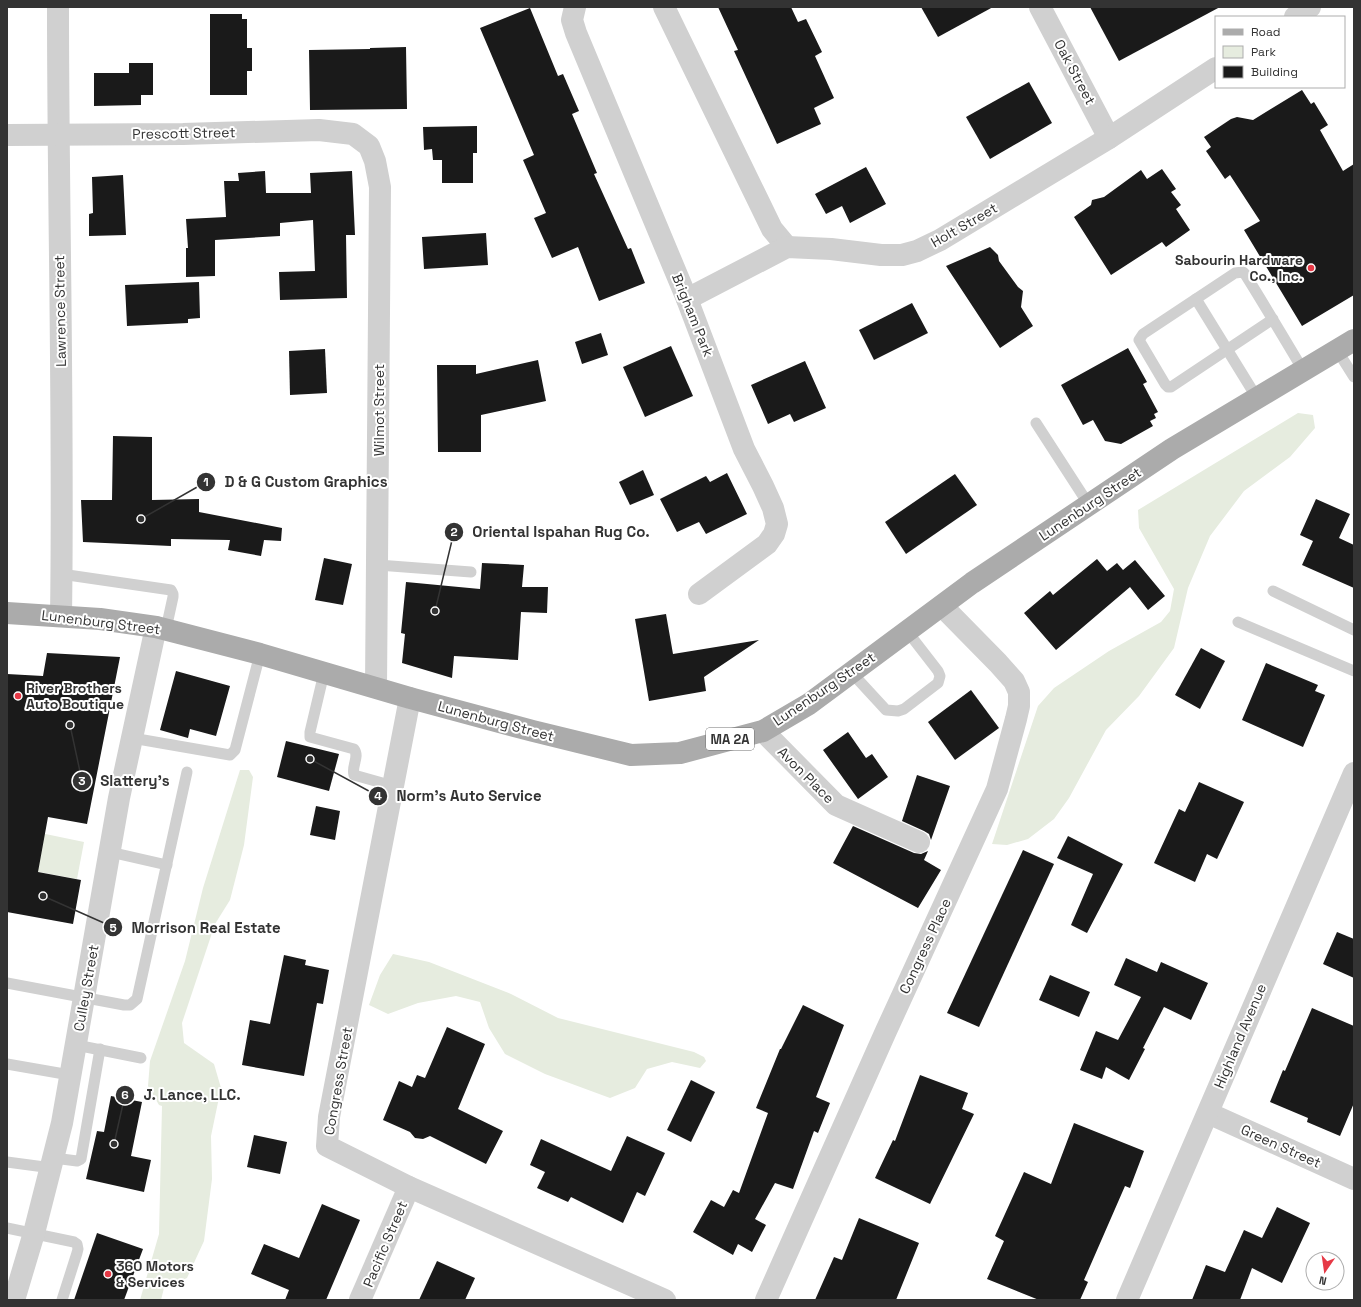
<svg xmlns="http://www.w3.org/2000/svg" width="1361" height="1307" viewBox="0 0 1361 1307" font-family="'Space Grotesk',sans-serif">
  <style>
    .green { fill: #e6ecdf }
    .building { fill: #1a1a1a }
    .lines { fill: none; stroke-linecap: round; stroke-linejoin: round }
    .service { stroke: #d0d0d0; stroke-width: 11 }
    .minor { stroke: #d0d0d0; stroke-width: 22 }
    .primary { stroke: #ababab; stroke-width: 22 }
    .poi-dot { fill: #e63946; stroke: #fff; stroke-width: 1.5 }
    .labels { text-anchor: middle; stroke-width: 4; stroke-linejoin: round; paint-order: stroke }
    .shield { fill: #fff; stroke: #707070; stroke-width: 1 }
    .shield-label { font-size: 13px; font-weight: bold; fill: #333 }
    .street-label { font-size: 14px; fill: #333; stroke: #fff }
    .poi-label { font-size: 14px; font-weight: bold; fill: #333; stroke: #fff; text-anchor: start }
    .leader { fill: none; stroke: #333; stroke-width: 1.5 }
    .callout-dot { fill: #333; stroke: #fff; stroke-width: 1.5 }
    .mark-label { font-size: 12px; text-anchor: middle; font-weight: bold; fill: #fff }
    .callout-label { font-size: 15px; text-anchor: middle; font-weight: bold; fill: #333; stroke: #fff; stroke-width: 4; stroke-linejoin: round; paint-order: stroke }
  </style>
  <rect width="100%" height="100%" fill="#fff"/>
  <g class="green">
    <polygon points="1298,413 1313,415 1315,428 1290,457 1244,491 1210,536 1188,588 1174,648 1139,696 1106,730 1069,798 1054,819 1028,839 1007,845 992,844 1038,706 1054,688 1109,651 1161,622 1170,611 1174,589 1139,528 1138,510"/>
    <polygon points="240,770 249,770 253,777 244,845 230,900 215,924 182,1023 184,1043 214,1064 221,1088 211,1136 212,1179 204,1241 187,1278 164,1288 161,1300 140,1300 159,1234 162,1106 159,1105 148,1086 150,1061 185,961 203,888"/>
    <polygon points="7,826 84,842 77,879 7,866"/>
    <polygon points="393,954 429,962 511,994 558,1018 694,1052 704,1057 706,1061 700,1068 672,1062 647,1069 635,1088 610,1098 545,1074 505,1054 489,1028 480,1002 456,996 418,1003 388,1014 369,1005 380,975"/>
  </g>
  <g class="building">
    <polygon points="718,7 791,7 798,22 806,19 822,52 815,56 834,98 814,108 821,124 777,144 734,51 738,50"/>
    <polygon points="921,7 993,7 938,37"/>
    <polygon points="1090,7 1220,7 1119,61"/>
    <polygon points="530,8 558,76 563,74 579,111 572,114 597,173 594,174 628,249 631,248 645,283 599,301 578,247 552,258 534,218 546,213 523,160 534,155 480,28"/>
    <polygon points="210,14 242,14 242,19 247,19 247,48 252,48 252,71 247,71 247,95 210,95"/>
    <polygon points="406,47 407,109 310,110 309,50 370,49 370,48"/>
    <polygon points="129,63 153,63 153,95 141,95 141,105 94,106 94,73 129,73"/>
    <polygon points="1029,82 1052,123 990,159 966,117"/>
    <polygon points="1302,90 1311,104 1314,102 1328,125 1320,130 1343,171 1354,164 1354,295 1302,326 1244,230 1260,221 1230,175 1225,179 1206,151 1211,147 1204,137 1231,119 1237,117 1253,120"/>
    <polygon points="477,126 477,153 473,153 473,183 442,183 442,160 433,160 432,149 424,150 423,127"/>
    <polygon points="866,167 886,204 850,223 842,206 826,214 815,194"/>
    <polygon points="1162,169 1176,189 1171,192 1181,205 1176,209 1190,230 1166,247 1162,242 1111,275 1074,217 1091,205 1092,200 1104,197 1141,170 1147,179"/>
    <polygon points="265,171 266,193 311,193 310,173 352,171 355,235 346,235 347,298 280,300 279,272 315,271 313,220 280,223 280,236 215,240 215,276 186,277 186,248 188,248 186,219 226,217 224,181 239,181 238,173"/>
    <polygon points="123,175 126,235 89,236 89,214 93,213 92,177"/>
    <polygon points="486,233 488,265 424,269 422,237"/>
    <polygon points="990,247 998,255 999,261 1018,287 1023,291 1021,307 1033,326 1000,348 946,266"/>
    <polygon points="199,282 200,318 188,319 188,323 127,326 125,285"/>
    <polygon points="912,303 928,333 874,360 859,330"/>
    <polygon points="601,333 608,355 582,364 575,342"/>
    <polygon points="671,346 693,396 645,417 623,367"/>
    <polygon points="1128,348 1147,382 1143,384 1158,412 1154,414 1156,418 1150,421 1153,426 1121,444 1105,441 1093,420 1083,425 1061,385"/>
    <polygon points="325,349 327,393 290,395 289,351"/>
    <polygon points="538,360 546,401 481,415 481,452 438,452 437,365 476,365 476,374"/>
    <polygon points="805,361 826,408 794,422 790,414 768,424 751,385"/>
    <polygon points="113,436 152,437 152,500 199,499 199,512 282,528 281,541 264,540 261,556 228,550 230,540 171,539 171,546 83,542 81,500 112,500"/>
    <polygon points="643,470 654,495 630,505 619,482"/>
    <polygon points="727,473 747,514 706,534 699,522 677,532 660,499 706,476 710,482"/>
    <polygon points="955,474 977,505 906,554 885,522"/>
    <polygon points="1316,499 1350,514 1339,538 1354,545 1354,588 1302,565 1313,541 1300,535"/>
    <polygon points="324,558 352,564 343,605 315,600"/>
    <polygon points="1097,559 1107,571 1117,563 1123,570 1135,560 1165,596 1148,610 1130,587 1056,650 1024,613 1050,591 1053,595"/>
    <polygon points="482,563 524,565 522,587 548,587 547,613 521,612 518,660 454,656 452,678 402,663 405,634 401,633 406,582 480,589"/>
    <polygon points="666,614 673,654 759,640 704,677 706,691 649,701 635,619"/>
    <polygon points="1201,648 1225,661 1200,709 1175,695"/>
    <polygon points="47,653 120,657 87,824 48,817 38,872 81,880 73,924 7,912 7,674 43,676"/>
    <polygon points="1266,663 1318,685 1315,691 1325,695 1303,747 1242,720"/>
    <polygon points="176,671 230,686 216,736 190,729 188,738 160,730"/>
    <polygon points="971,690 999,728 955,760 928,722"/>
    <polygon points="848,732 866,758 872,754 888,777 858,799 823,750"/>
    <polygon points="286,741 339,754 329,791 277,777"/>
    <polygon points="917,775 950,786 931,840 929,834 924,831 902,821"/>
    <polygon points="1199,782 1244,802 1217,859 1207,854 1195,882 1154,863 1179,809 1185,812"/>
    <polygon points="316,806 340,811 335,840 310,835"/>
    <polygon points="853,826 914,853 921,854 928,851 924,860 941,870 918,908 833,863"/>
    <polygon points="1068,836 1123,864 1087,933 1071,925 1093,874 1057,858"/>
    <polygon points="1023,850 1054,864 979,1027 947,1013"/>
    <polygon points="1337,932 1354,939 1354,978 1323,964"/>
    <polygon points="284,955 306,960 305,965 329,970 323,1004 317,1003 304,1076 242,1065 250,1020 270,1024"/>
    <polygon points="1126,958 1157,972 1161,962 1208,983 1191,1020 1164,1007 1143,1048 1145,1049 1129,1080 1106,1067 1102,1079 1080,1070 1096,1031 1118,1040 1141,997 1114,985"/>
    <polygon points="1050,975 1090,992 1079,1017 1039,1000"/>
    <polygon points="803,1005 844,1025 816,1097 830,1103 818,1133 814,1131 793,1189 775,1183 755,1219 766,1225 752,1252 738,1244 733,1255 693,1232 711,1200 724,1207 733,1190 739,1193 768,1113 756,1108 780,1049 781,1049"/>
    <polygon points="1312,1008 1354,1026 1354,1103 1340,1136 1307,1122 1308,1118 1270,1102 1283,1070 1285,1071"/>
    <polygon points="447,1027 485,1044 458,1109 503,1131 486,1164 430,1136 423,1139 415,1138 410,1132 383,1120 399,1081 412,1087 417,1075 425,1078"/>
    <polygon points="920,1075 968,1093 962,1109 974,1114 930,1204 875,1178 893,1140 895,1141"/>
    <polygon points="691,1080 715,1092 691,1142 667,1130"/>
    <polygon points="111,1096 142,1102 131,1156 151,1160 144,1192 86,1179 97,1131 104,1132"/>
    <polygon points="1074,1123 1144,1151 1130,1188 1125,1186 1084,1280 1088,1282 1080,1300 1039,1300 987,1279 1004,1241 995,1236 1024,1172 1051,1184"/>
    <polygon points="254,1135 287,1142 280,1174 247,1167"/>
    <polygon points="627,1136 665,1153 645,1196 637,1192 623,1223 571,1197 568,1202 537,1188 545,1172 530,1165 541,1139 611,1171"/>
    <polygon points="322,1204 360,1220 326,1300 285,1300 289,1290 251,1274 264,1244 299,1258"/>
    <polygon points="1277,1207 1310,1223 1282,1283 1252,1268 1240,1300 1192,1300 1206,1265 1225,1272 1244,1230 1262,1238"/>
    <polygon points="859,1218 919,1243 896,1300 815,1300 834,1257 842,1260"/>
    <polygon points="97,1233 143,1249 124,1300 74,1300"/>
    <polygon points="437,1261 475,1278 465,1300 419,1300"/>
  </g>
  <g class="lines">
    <g class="service">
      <polyline points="1196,299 1257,398"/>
      <path d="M1273,319L1171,387H1168L1165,384L1139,340L1143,334L1235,273L1243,272L1245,274C1265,306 1284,338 1303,370"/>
      <polyline points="1337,350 1354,377"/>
      <polyline points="1036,423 1089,505"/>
      <polyline points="378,565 471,572"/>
      <polyline points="61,574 171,590 173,594 173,597 166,629"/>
      <polyline points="1273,591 1354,630"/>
      <polyline points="1238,622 1354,671"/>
      <polyline points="851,672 886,710 898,711 904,709 938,683 940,676 938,671 907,631"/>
      <path d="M324,673L310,732V737L354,749C360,757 351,766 354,775L393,786"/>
      <polyline points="132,738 230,755 235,750 260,654"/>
      <polyline points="110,852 167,865"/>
      <polyline points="7,983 124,1005 130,1005 137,999 187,772"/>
      <polyline points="76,1045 141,1058"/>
      <polyline points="7,1064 70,1075"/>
      <polyline points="54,1158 77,1161 81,1159 100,1049"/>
      <polyline points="7,1162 52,1168"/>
      <polyline points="7,1228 74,1242 77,1244 78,1249 77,1253 62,1300"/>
    </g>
    <g class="minor">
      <path d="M58,7C58,210 64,413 61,616"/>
      <polyline points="575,7 572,20 576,33 687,299 744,449 763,486 773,508 777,524 774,534 767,544 699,594"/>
      <polyline points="664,7 772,229 787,247"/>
      <polyline points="1040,7 1109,138"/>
      <polyline points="1295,17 1310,7"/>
      <polyline points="7,135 183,134 319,130 353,134 369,146 375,161 380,187 376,687"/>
      <polyline points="687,299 787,247 831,249 881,255 902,255 917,251 940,240 1109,138 1216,68"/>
      <polyline points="410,698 329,1117 327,1146 409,1187 665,1300"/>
      <polyline points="763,731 836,805 919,842"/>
      <polyline points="1208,1113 1354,1179"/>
      <polyline points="14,1300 34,1233 62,1123 119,798 156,627"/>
      <polyline points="360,1300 409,1187"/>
      <polyline points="766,1300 886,1031 997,789 1016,719 1019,706 1019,692 1014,681 998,663 942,606"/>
      <polyline points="1127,1300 1354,773"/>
    </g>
    <polyline class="primary" points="7,613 100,619 156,627 260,654 410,698 533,731 631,755 680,753 763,731 809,704 972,583 1172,449 1354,340"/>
  </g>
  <g class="poi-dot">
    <circle cx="1311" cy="268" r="4"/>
    <circle cx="18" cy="696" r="4"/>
    <circle cx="108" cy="1274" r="4"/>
  </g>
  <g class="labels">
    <rect class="shield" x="706" y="728" width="48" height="22" rx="3"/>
    <g class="shield-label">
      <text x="730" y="744">MA 2A</text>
    </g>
    <g class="street-label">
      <text transform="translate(1075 72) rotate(62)" y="5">Oak Street</text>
      <text transform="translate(184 133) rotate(-1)" y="5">Prescott Street</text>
      <text transform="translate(964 225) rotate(-30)" y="5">Holt Street</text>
      <text transform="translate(60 311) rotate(-91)" y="5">Lawrence Street</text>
      <text transform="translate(693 315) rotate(68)" y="5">Brigham Park</text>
      <text transform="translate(379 410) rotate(-90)" y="5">Wilmot Street</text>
      <text transform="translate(1090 504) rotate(-34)" y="5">Lunenburg Street</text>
      <text transform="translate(101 622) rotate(7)" y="5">Lunenburg Street</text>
      <text transform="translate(824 689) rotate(-34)" y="5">Lunenburg Street</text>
      <text transform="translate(496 721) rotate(15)" y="5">Lunenburg Street</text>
      <text transform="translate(806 775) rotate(45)" y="5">Avon Place</text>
      <text transform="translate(925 946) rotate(-65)" y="5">Congress Place</text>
      <text transform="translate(86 988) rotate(-80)" y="5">Culley Street</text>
      <text transform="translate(1240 1036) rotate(-67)" y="5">Highland Avenue</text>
      <text transform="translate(338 1081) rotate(-80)" y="5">Congress Street</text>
      <text transform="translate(1281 1146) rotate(24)" y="5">Green Street</text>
      <text transform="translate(385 1244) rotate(-67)" y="5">Pacific Street</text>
    </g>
    <g class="poi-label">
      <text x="1303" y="265" text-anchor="end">Sabourin Hardware<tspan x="1303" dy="16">Co., Inc.</tspan></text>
      <text x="26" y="693">River Brothers<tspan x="26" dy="16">Auto Boutique</tspan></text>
      <text x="116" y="1271">360 Motors<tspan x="116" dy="16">&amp; Services</tspan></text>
    </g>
  </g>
  <path class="leader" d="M141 519L206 482M435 611L454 532M70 725L82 781M310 759L378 796M43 896L113 927M114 1144L125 1095"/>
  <g class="callout-dot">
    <circle cx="141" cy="519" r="4"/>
    <circle cx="435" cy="611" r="4"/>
    <circle cx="70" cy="725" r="4"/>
    <circle cx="310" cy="759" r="4"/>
    <circle cx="43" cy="896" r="4"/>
    <circle cx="114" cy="1144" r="4"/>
    <circle cx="206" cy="482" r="10"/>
    <circle cx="454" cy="532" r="10"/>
    <circle cx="82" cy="781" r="10"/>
    <circle cx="378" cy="796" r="10"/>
    <circle cx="113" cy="927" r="10"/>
    <circle cx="125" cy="1095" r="10"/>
  </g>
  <g class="mark-label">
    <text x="206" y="486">1</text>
    <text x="454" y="536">2</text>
    <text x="82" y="785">3</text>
    <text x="378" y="800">4</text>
    <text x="113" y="932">5</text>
    <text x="125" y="1099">6</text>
  </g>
  <g class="callout-label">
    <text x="306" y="487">D &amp; G Custom Graphics</text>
    <text x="561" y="537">Oriental Ispahan Rug Co.</text>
    <text x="135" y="786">Slattery's</text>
    <text x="469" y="801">Norm's Auto Service</text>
    <text x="206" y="933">Morrison Real Estate</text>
    <text x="192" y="1100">J. Lance, LLC.</text>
  </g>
  <rect width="1361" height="1307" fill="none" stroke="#333333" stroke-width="16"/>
  <rect x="1215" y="16" width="130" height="72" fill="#ffffff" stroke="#adadad"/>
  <rect x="1223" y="29" width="20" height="6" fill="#ababab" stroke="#adadad"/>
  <text x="1251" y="36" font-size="12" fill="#333333">Road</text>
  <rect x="1223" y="46" width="20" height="12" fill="#e6ecdf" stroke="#adadad"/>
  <text x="1251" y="56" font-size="12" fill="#333333">Park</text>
  <rect x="1223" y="66" width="20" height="12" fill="#1a1a1a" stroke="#adadad"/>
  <text x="1251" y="76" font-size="12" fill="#333333">Building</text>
  <g transform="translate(1325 1271) rotate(193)"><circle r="19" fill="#ffffff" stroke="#adadad"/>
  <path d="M0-3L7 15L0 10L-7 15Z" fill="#e63946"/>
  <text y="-6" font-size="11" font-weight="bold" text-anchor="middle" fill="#333333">N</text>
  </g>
</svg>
